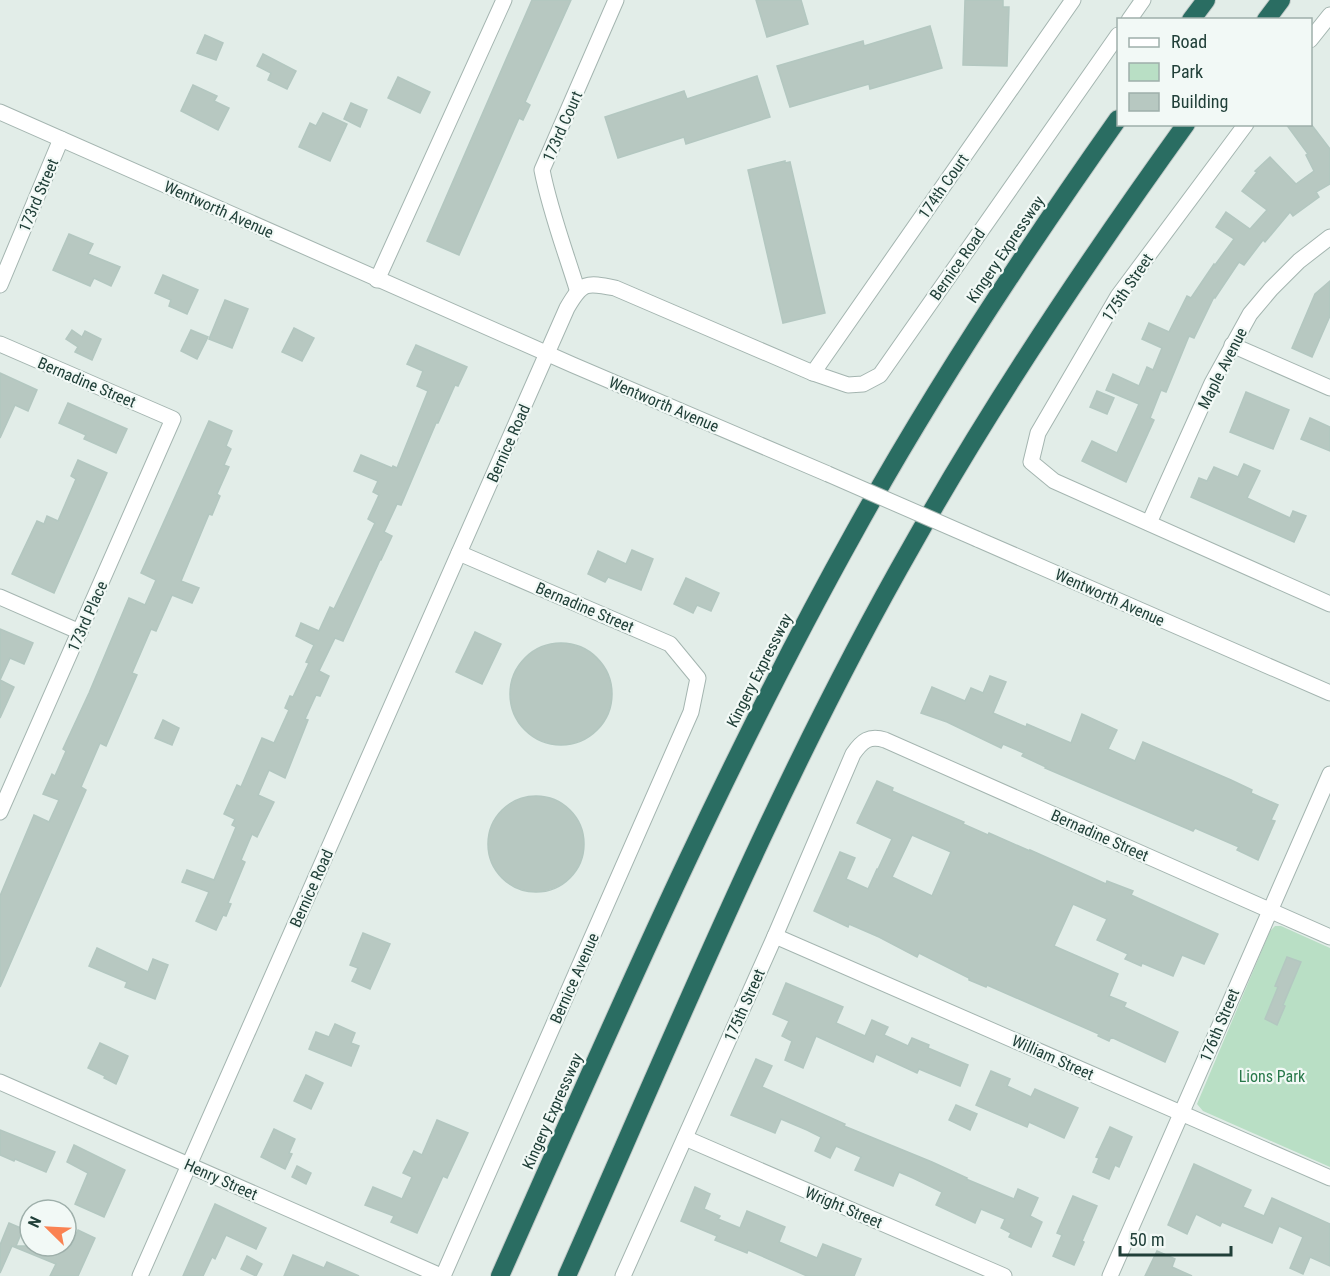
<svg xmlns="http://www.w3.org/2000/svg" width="1330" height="1276" viewBox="0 0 1330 1276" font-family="'Roboto Condensed',sans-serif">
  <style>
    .green { fill: #b9dfc5 }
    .building { fill: #b7c8c1; stroke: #b3c7c0; stroke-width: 1.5; fill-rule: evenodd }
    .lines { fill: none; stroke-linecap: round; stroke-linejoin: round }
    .minor-casing { stroke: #a4b5b0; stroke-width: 17 }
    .highway-casing { stroke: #c1c9c7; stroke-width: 20 }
    .minor { stroke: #fff; stroke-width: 15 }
    .highway { stroke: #2a6d62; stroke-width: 18 }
    .minor-bridge-casing { stroke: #a4b5b0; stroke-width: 17; stroke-linecap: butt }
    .minor-bridge { stroke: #fff; stroke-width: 15 }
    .labels { text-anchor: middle; stroke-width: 4.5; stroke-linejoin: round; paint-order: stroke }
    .street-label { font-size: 16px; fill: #203f38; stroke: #f2f9f6 }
    .park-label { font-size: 16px; fill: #28784a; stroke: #f2f9f6 }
  </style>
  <rect width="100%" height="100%" fill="#e2ede8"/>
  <polygon class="green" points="1275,926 1281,926 1330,948 1330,1167 1203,1111 1197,1104 1270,931"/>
  <g class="building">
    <polygon points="532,0 571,0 525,102 530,105 523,120 519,118 459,255 427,241"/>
    <polygon points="756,0 801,0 808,24 767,37"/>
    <polygon points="965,0 1003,0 1003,7 1009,7 1007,66 963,65"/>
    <polygon points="930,26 942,68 870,89 869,84 790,107 777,66 863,41 864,46"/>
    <polygon points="205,35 223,43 216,60 197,53"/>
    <polygon points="263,54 296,71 287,89 268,80 271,73 257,66"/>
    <polygon points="757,76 770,117 686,144 684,137 618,158 605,117 684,91 687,99"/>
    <polygon points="398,77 430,92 420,113 388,98"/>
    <polygon points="193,85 217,96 214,101 229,108 218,130 181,111"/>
    <polygon points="351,103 367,110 360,127 344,119"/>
    <polygon points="323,113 347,124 330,161 299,147 310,123 316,126"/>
    <polygon points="1286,124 1311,124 1330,149 1330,184 1316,192 1319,197 1293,216 1290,212 1265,242 1263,240 1244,265 1239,262 1215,298 1214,297 1194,338 1189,336 1166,392 1161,390 1150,418 1154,420 1126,482 1082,461 1092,441 1117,453 1139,404 1106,390 1113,374 1139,386 1147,367 1153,370 1162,348 1142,339 1149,323 1169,332 1187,296 1191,298 1214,264 1215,265 1234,239 1216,227 1226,212 1250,229 1267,210 1242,191 1257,172 1255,171 1270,157 1296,184 1314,171 1306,155 1308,154"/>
    <polygon points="785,161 785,163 790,162 825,313 783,323 748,170"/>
    <polygon points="69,234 93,244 88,254 120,267 111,286 94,278 90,286 53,270"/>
    <polygon points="163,275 198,290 187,314 169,306 171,300 155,293"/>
    <polygon points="1330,281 1330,316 1312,357 1292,348 1315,294"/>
    <polygon points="225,300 248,309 232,348 209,339"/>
    <polygon points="294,328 314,338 302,361 282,352"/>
    <polygon points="72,330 82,337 85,331 101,339 92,360 75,352 78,347 66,339"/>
    <polygon points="191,330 208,337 197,359 181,351"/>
    <polygon points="416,345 467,367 458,386 455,385 438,423 436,423 401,505 397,504 384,532 392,536 381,560 380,560 343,641 335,638 319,671 329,676 320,696 316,695 305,719 308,720 285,778 269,770 258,795 274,802 257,837 252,834 241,860 245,862 228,903 231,904 226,916 223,915 216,930 196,921 209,892 182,882 187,870 214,880 236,827 232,825 235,819 224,814 237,785 241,787 262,738 274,743 289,710 285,708 290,696 293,697 309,663 306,662 314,645 296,636 301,623 319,631 330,607 334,609 375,523 368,519 379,495 373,492 378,481 354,471 361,455 392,468 393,466 397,468 428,391 417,386 423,371 407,364"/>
    <polygon points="0,373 37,390 28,411 15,405 0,438"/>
    <polygon points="1097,391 1114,398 1107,414 1090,407"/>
    <polygon points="1246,392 1289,410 1273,449 1230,432"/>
    <polygon points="68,403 127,429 116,453 84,439 86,435 59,423"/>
    <polygon points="1310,418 1330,427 1330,451 1301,439"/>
    <polygon points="209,421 232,431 226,446 231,449 224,465 229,467 217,494 220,496 212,515 209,514 181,581 199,588 192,603 172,595 156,631 151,629 132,673 137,675 106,746 100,743 81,787 86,790 0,987 0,896 34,815 49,822 59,800 43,794 52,774 55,776 66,751 63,749 89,693 129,598 145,605 156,580 141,573"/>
    <polygon points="78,460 107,473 54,593 12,574 37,521 44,524 47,516 58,521 76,479 71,476"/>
    <polygon points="1244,464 1260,471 1247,498 1290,518 1293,511 1306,516 1294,542 1191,497 1199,478 1207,481 1214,467 1238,477"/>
    <polygon points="632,550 653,559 641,590 608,577 605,582 588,574 598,551 626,564"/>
    <polygon points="686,578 719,593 711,611 697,605 693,613 674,604"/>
    <polygon points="0,629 33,643 24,664 10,658 0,680"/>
    <polygon points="475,632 501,644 482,684 456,672"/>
    <circle cx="561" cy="694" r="51"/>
    <polygon points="990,676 1006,682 993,713 1026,727 1027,724 1071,743 1082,714 1117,730 1108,749 1135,761 1143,742 1231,780 1252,790 1251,793 1278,805 1271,820 1275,821 1258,860 1237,850 1239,847 1195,828 1193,831 1045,768 1046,767 1022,756 1024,753 1003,744 1001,748 947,722 921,713 932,687 965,701 971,688 983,693"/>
    <polygon points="0,680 14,687 0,718"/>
    <polygon points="163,720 179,728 172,745 155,738"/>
    <path d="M877,781L893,788L892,791L964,822L963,824L988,835L989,833L1030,851V850L1106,884L1107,881L1133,891L1131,895L1218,934L1204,964L1182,955L1173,976L1142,963L1141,966L1125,959L1128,954L1097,940L1107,919L1073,904L1054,946L1118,974L1109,996L1126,1003L1124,1007L1178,1032L1165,1062L1111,1037L1109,1041L1098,1036L1099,1034L987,985L986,987L969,980V978L919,953L917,957L879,937L849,924L848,927L814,911L840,852L855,858L846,879L868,889L877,869H878L892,839L857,823ZM912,835L951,852L932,896L892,877Z"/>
    <circle cx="536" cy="844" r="48"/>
    <polygon points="363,933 390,944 370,989 352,981 358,968 350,965"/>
    <polygon points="97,948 148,972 153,959 168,965 155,999 125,987 127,982 89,966"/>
    <polygon points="1287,957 1301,962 1283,1005 1285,1006 1277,1025 1265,1019 1278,987 1275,986"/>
    <polygon points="786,983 843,1007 836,1023 865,1036 872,1020 888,1027 884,1035 908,1046 912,1038 929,1045 928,1048 968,1065 960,1086 919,1069 917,1073 876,1054 873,1062 816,1036 803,1068 785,1060 792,1041 782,1036 789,1021 773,1014"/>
    <polygon points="335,1024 355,1033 351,1043 359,1046 351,1066 309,1049 316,1032 329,1037"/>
    <polygon points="100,1043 128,1056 116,1084 104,1078 105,1076 88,1068"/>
    <polygon points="756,1059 772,1066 762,1087 845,1124 844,1126 932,1162 967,1178 966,1179 1014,1199 1018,1189 1038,1198 1030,1216 1042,1222 1031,1247 1009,1237 1011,1233 1001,1228 1005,1219 981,1209 975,1223 936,1205 942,1192 913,1178 899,1172 893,1186 855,1170 861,1157 836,1146 830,1158 815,1151 821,1137 807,1130 781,1119 775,1133 731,1115"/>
    <polygon points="991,1071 1010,1079 1007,1086 1031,1097 1035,1089 1078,1108 1064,1138 1029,1122 1027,1127 976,1105"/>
    <polygon points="306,1075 323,1083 311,1109 294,1101"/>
    <polygon points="956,1105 977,1114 970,1130 949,1120"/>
    <polygon points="437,1120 468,1133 447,1178 443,1176 417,1233 391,1222 394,1216 365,1205 373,1187 402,1199 412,1177 403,1173 414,1151 422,1155"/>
    <polygon points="1110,1127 1132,1137 1119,1167 1115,1165 1109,1179 1093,1172 1099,1158 1096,1157"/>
    <polygon points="274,1129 295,1139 289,1153 292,1154 285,1169 261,1157"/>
    <polygon points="0,1130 55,1152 46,1172 15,1159 14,1161 0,1155"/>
    <polygon points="74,1145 125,1170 104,1217 75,1204 88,1173 67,1162"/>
    <polygon points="1194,1164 1251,1190 1243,1207 1264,1216 1272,1198 1330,1224 1330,1266 1310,1257 1303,1274 1290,1268 1303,1237 1279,1226 1272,1243 1222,1222 1220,1226 1196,1214 1187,1234 1168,1225"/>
    <polygon points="297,1166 311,1173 306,1184 292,1177"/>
    <polygon points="695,1187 710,1194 704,1209 720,1216 718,1219 740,1228 747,1211 785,1227 779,1242 817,1258 823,1244 861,1259 854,1276 807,1276 748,1250 747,1253 715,1240 717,1236 681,1221"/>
    <polygon points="1073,1196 1097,1206 1082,1241 1084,1242 1074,1265 1053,1256 1062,1235 1057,1233"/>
    <polygon points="215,1204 266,1228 256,1249 226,1235 215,1259 212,1257 203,1276 183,1276"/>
    <polygon points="9,1223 23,1229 16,1246 71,1246 78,1230 95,1238 78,1276 50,1276 56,1264 12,1246 0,1273 0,1245"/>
    <polygon points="1157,1251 1175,1259 1172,1267 1192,1276 1145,1276"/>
    <polygon points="293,1255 324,1268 327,1262 359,1276 284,1276"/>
    <polygon points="247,1256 262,1264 256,1276 241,1269"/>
  </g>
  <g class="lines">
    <g class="minor-casing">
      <g id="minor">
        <polyline points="1129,20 1143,0"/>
        <polyline points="1310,40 1330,15"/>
        <polyline points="0,112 573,365 828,474"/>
        <polyline points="1246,124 1118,296 1038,433 1031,462 1054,481 1330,604"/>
        <polyline points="377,280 504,0"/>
        <polyline points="0,285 61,139"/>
        <path d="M577,289C565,250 550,211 542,170L616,0"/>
        <polyline points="0,344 173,419 0,812"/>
        <polyline points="1232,345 1330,388"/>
        <polyline points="813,373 1073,0"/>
        <polyline points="1149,523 1212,383 1250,314 1271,289 1299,261 1330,237"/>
        <polyline points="977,539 1330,693"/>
        <polyline points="0,597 80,632"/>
        <polyline points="775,936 1330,1178"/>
        <polyline points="0,1082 441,1276"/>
        <polyline points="685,1138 1004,1276"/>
        <path d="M140,1276L567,308C582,282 586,282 615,288L813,373L848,385L863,384L880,375L1118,35"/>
        <polyline points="443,1276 691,712 698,678 670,644 459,553"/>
        <path d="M623,1276L775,936L853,754C862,741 869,735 885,740L1330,937"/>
        <polyline points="1110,1276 1330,774"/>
      </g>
    </g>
    <g class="highway-casing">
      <g id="highway">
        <polyline points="1191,20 1206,0"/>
        <polyline points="1266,20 1281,0"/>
        <path d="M500,1276C612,1024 721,771 855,531C934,388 1024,252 1118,119"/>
        <path d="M567,1276C676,1030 779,778 913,544C995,398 1088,260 1186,124"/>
      </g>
    </g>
    <use href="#minor" class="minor"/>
    <use href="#highway" class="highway"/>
    <g class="minor-bridge-casing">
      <polyline id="minor-bridge" points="828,474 977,539"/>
    </g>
    <use href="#minor-bridge" class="minor-bridge"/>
  </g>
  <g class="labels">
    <g class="street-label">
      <text transform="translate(562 126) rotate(-66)" y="6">173rd Court</text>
      <text transform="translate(943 186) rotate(-55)" y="6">174th Court</text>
      <text transform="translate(38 195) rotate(-67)" y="6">173rd Street</text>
      <text transform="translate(219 209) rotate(24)" y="6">Wentworth Avenue</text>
      <text transform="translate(1005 249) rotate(-56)" y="6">Kingery Expressway</text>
      <text transform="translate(957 264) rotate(-55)" y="6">Bernice Road</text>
      <text transform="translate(1127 287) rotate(-56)" y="6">175th Street</text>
      <text transform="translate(1222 368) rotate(-63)" y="6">Maple Avenue</text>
      <text transform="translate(87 382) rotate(23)" y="6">Bernadine Street</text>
      <text transform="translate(664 404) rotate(23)" y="6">Wentworth Avenue</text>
      <text transform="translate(508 443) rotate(-66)" y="6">Bernice Road</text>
      <text transform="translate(1110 597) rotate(24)" y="6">Wentworth Avenue</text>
      <text transform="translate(585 607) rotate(23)" y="6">Bernadine Street</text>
      <text transform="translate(87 616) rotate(-66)" y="6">173rd Place</text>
      <text transform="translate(759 670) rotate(-63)" y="6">Kingery Expressway</text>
      <text transform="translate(1100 835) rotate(24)" y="6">Bernadine Street</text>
      <text transform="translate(311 888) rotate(-66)" y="6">Bernice Road</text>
      <text transform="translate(574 978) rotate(-66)" y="6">Bernice Avenue</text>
      <text transform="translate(744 1005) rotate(-66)" y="6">175th Street</text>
      <text transform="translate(1219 1025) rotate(-67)" y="6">176th Street</text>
      <text transform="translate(1053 1057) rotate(24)" y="6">William Street</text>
      <text transform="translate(552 1111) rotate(-66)" y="6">Kingery Expressway</text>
      <text transform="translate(221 1179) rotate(24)" y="6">Henry Street</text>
      <text transform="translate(844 1207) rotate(23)" y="6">Wright Street</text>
    </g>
    <g class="park-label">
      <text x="1272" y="1082">Lions Park</text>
    </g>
  </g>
  <rect x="1117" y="18" width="195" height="108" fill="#f2f9f6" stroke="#9eafaa" stroke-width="1.5"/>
  <rect x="1129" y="38" width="30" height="9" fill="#ffffff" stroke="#9eafaa" stroke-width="1.5"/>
  <text x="1171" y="48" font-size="18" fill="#203f38">Road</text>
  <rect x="1129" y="63" width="30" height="18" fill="#b9dfc5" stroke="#9eafaa" stroke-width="1.5"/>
  <text x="1171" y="78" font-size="18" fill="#203f38">Park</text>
  <rect x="1129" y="93" width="30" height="18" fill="#b7c8c1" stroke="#9eafaa" stroke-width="1.5"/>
  <text x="1171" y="108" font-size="18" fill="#203f38">Building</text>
  <g transform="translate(48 1228) rotate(294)"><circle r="28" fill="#f2f9f6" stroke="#9eafaa" stroke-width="1.5"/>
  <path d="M0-4.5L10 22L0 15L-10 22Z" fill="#fa8252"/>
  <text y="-9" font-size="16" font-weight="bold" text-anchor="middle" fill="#203f38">N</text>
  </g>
  <path d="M1120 1246v9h111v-9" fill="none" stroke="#203f38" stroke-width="3"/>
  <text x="1129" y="1246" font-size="18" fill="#203f38" stroke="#f2f9f6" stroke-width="4.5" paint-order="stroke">50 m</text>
</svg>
